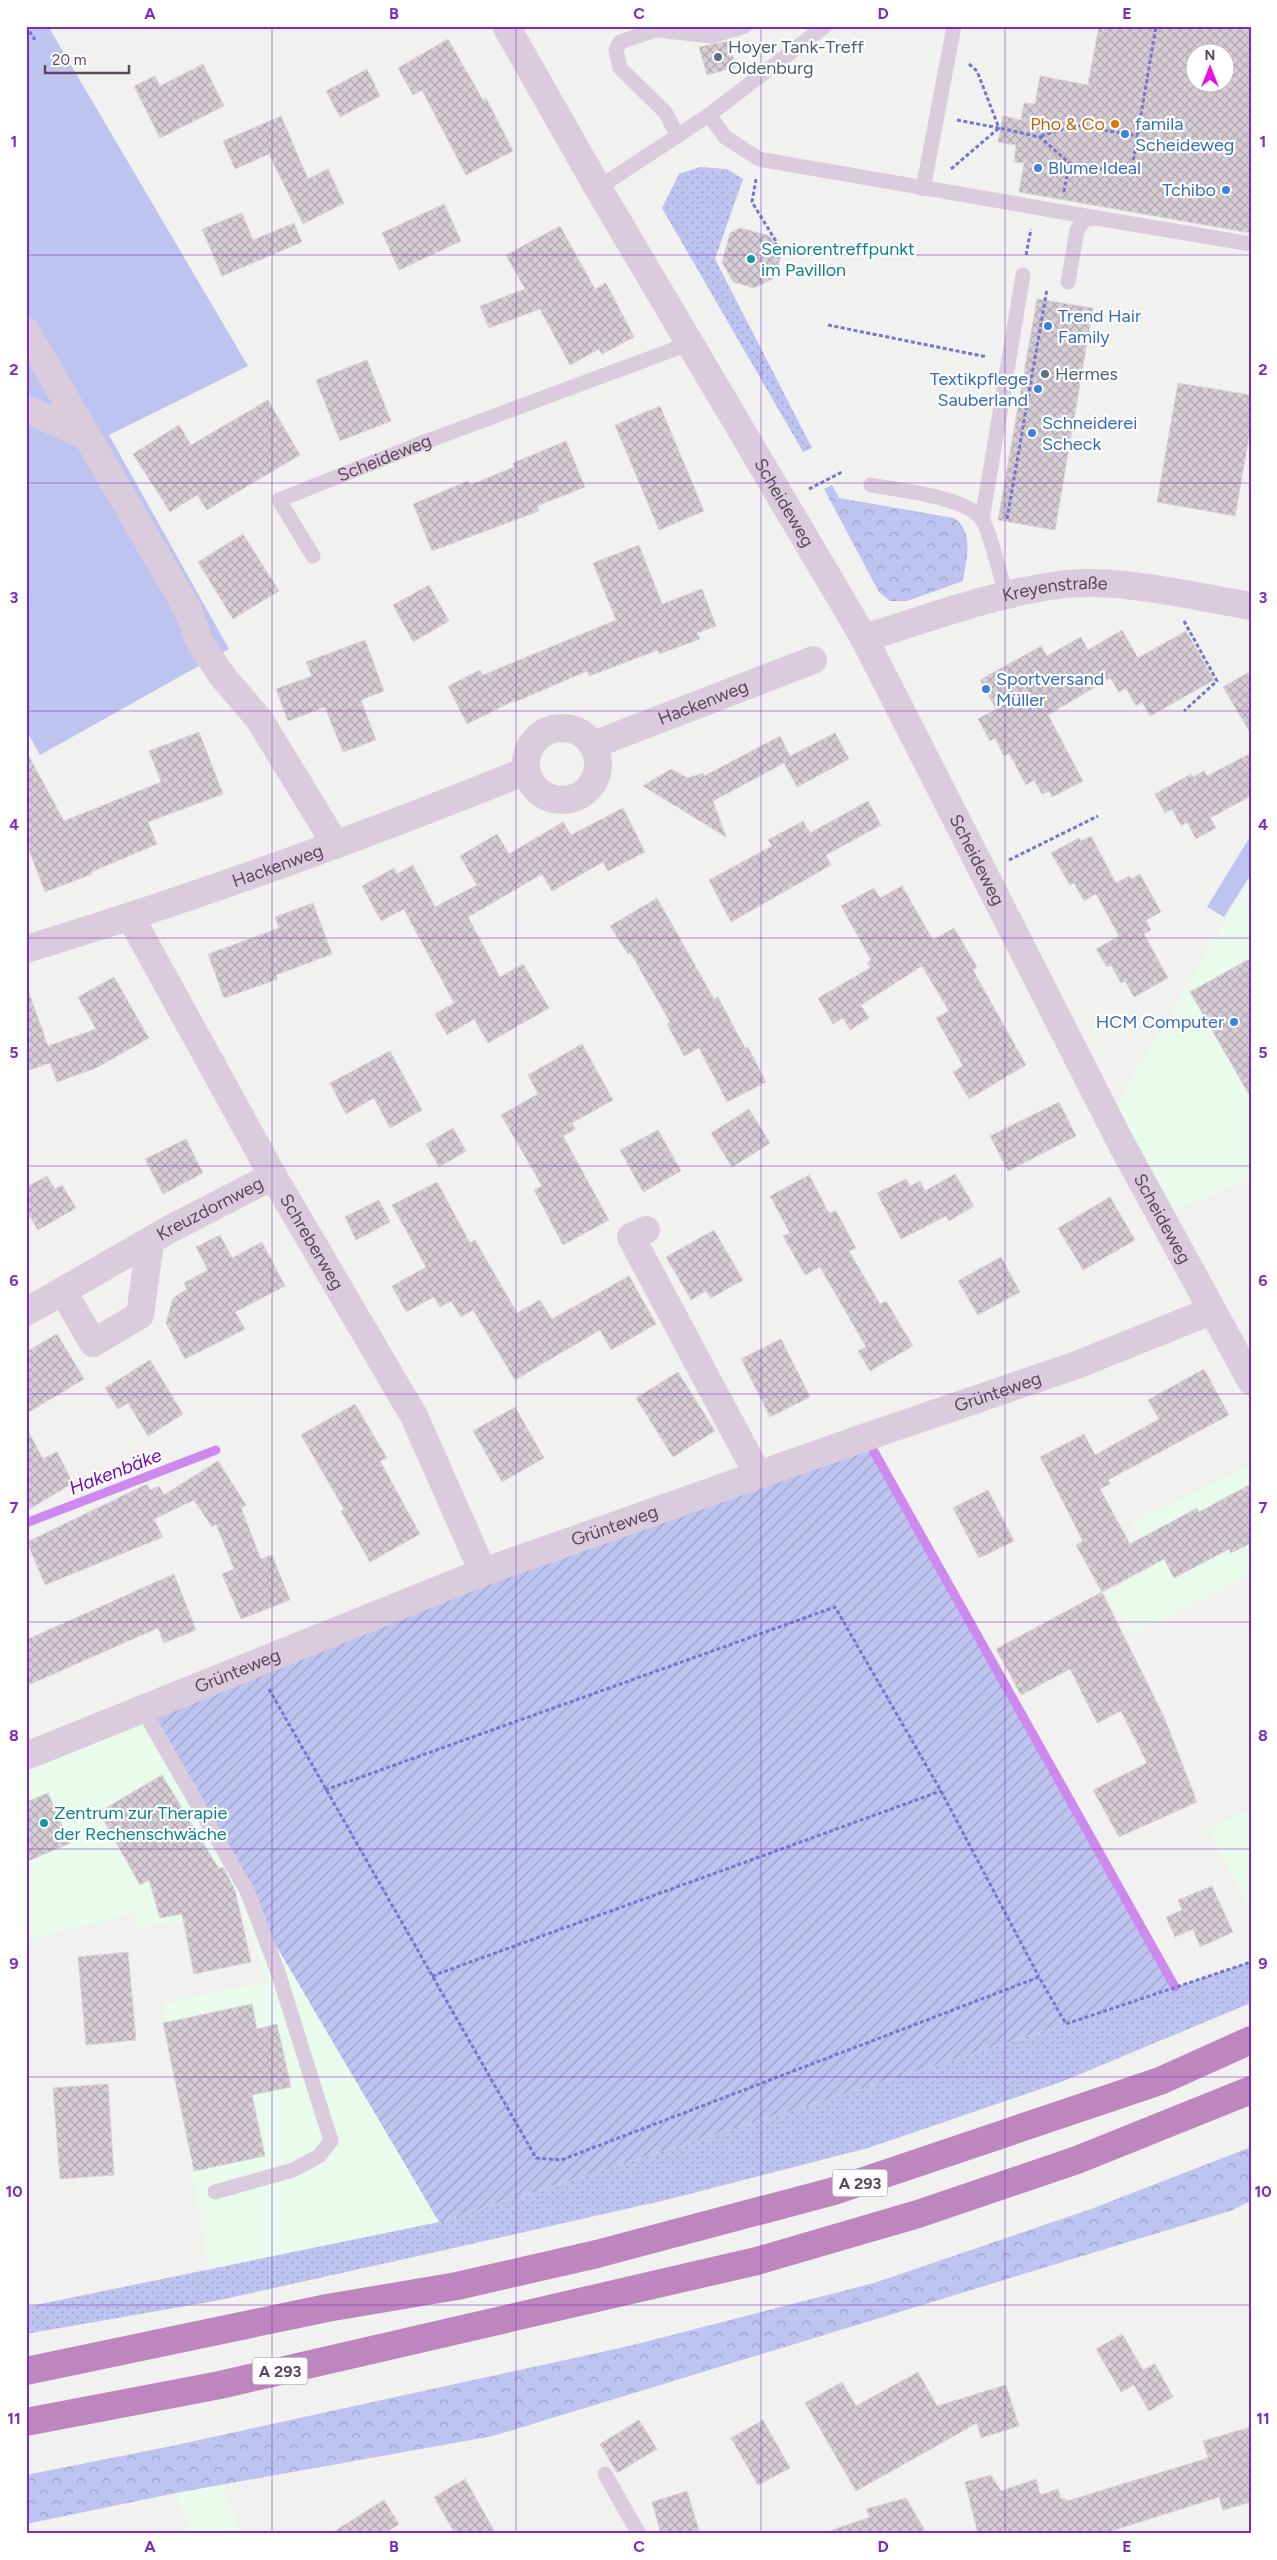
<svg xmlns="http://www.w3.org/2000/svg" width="1277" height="2560" viewBox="0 0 1277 2560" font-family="Figtree,sans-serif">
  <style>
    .commercial { fill: #e9fcec }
    .grass { fill: url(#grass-dots) }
    .forest { fill: url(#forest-crowns) }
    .park { fill: #bdc4f0 }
    .garden { fill: url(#garden-furrows) }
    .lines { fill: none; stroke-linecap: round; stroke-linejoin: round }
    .stream { stroke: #cd89ee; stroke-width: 9 }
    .building { fill: url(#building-cross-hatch); stroke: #dbd3da; fill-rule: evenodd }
    .path { stroke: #7476cf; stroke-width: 3; stroke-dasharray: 4 2.5; stroke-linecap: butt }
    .service { stroke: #dbccdd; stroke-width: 15 }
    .minor { stroke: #dbccdd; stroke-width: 28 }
    .motorway { stroke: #be86bf; stroke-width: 28 }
    .grid { fill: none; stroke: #7b2cbf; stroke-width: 1; stroke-opacity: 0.55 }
    .service-dot { fill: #5c6f8a; stroke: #fff; stroke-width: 2 }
    .food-dot { fill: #e8710a; stroke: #fff; stroke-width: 2 }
    .shop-dot { fill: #3f7fe0; stroke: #fff; stroke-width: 2 }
    .culture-dot { fill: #0f9aa8; stroke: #fff; stroke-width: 2 }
    .labels { text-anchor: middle; stroke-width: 4.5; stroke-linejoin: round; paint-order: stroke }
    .shield { fill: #fff; stroke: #8d7e8e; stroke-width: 1 }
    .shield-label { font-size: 16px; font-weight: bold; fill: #5c475d }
    .service-label { font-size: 18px; fill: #4e5e75; stroke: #fff; text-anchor: start }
    .food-label { font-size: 18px; fill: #c56008; stroke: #fff; text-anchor: end }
    .shop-label { font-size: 18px; fill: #366cbe; stroke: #fff; text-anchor: start }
    .culture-label { font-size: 18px; fill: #0d838f; stroke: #fff; text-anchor: start }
    .street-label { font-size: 18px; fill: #5c475d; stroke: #fff }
    .water-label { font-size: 19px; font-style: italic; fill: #7809ae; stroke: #fff }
    .neatline { fill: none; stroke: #7b2cbf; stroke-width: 2 }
    .grid-label { font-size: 16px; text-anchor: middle; font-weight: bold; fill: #7b2cbf }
  </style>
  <defs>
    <pattern id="grass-dots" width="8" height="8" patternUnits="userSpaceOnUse" patternTransform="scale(1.25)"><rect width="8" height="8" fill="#bdc4f0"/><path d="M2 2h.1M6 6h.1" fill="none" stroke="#9da1c6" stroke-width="1.8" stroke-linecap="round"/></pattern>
    <pattern id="forest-crowns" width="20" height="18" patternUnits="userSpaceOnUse" patternTransform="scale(1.25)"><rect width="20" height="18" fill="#bdc4f0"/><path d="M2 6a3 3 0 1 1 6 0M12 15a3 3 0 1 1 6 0" fill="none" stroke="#9da1c6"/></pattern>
    <pattern id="garden-furrows" width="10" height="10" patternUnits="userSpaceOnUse" patternTransform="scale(1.25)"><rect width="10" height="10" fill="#bdc4f0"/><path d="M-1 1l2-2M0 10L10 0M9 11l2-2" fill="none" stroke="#9da1c6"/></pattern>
    <pattern id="building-cross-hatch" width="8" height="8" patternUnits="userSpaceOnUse" patternTransform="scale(1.25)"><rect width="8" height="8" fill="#d7ced5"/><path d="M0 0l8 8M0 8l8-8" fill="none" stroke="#b2a9b0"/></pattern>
  </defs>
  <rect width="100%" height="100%" fill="#f1f2ef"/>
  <g class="commercial">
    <polygon points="1251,877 1251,1179 1160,1216 1108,1119"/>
    <polygon points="1251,1465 1251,1575 1131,1634 1107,1592 1155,1566 1132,1522"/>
    <polygon points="137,1710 265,1925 439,2222 209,2269 163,2003 268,1981 242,1909 136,1929 132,1914 26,1941 26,1756"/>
    <polygon points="1251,1809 1251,1916 1209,1829"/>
    <polygon points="223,2484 240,2534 190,2534 176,2493"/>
  </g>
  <g class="grass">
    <polygon points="700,167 727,169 743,179 715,259 812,448 803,452 662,208 679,174"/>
    <polygon points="1251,1962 1251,2003 1061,2082 868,2148 670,2199 445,2250 220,2300 26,2334 26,2307 439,2222 1066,2024"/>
  </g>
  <g class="forest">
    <path d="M832,485L839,498L954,518C975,533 966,559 963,581L907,601H890L879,592L824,489Z"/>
    <polygon points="1251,2147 1251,2201 1230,2211 493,2436 176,2493 26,2524 26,2475 172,2446 629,2346 874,2283 1091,2209"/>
  </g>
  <g class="park">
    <polygon points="26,26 48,26 248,366 109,435 229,649 40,755 26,730"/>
    <polygon points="1251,835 1251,874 1224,917 1207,907"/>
  </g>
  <polygon class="garden" points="866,1437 1175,1987 1066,2024 439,2222 137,1710"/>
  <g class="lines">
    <g class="stream">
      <polyline points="867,1439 1175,1987"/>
      <polyline points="26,1523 216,1450"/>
    </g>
  </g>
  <g class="building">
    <path d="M1099,26H1251V233L1019,192L1024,163L1014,162L1016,145L998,142L1003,116L1021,120L1024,103L1035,104L1040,76L1088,85ZM1194,52H1224V82H1194Z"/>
    <polygon points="448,39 483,100 486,98 513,151 466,175 422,90 413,95 398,68"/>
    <polygon points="729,41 736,67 707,75 699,47"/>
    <polygon points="203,64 224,106 160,138 134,86 155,76 160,86"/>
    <polygon points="367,69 380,96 340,117 326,91"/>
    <polygon points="281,116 308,179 328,169 344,203 303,224 269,154 235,169 223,141"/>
    <polygon points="444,204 461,241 399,270 382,233"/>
    <polygon points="242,213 253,240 294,223 302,242 222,276 202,229"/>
    <polygon points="560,226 595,289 606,283 634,337 602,354 599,349 570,365 540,309 489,328 480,306 525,289 506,255"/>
    <polygon points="740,228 770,236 781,256 774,278 754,288 733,282 722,262 730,233"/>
    <polygon points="1037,299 1093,308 1055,530 998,520"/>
    <polygon points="367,360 391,421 340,441 316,380"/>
    <polygon points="1178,383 1251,395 1251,426 1235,516 1157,502"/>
    <polygon points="268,400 300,455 207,510 197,495 170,512 133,454 179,425 191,445"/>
    <polygon points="660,406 704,511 659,530 615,425"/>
    <polygon points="566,441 585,487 537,506 539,511 432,551 413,504 468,481 470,485 514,467 513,463"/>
    <polygon points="243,534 279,591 233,619 198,562"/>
    <polygon points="639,545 662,604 702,589 716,626 697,633 700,639 659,654 658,650 589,676 587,671 515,702 515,700 467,724 448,686 480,670 483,675 616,620 593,563"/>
    <polygon points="429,585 449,621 413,642 393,605"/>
    <polygon points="1122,630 1138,658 1186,631 1214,680 1150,716 1142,702 1136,706 1126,688 1119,692 1110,678 1048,715 1083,781 1052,797 1049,791 1042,794 1034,780 1026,785 1009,753 1004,756 995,738 990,741 978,719 996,709 980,680 1041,646 1047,656 1081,637 1088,650"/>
    <polygon points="365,640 384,691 361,700 376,740 343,752 325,707 288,721 276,689 312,676 306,662"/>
    <polygon points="1251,671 1251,734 1223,687"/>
    <polygon points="199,732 223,794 148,822 157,844 91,872 92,874 45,892 26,842 26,751 64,821 161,782 149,751"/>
    <polygon points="835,733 849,759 797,787 784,763 713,801 726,837 643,786 671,769 688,778 703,773 704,776 780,736 790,756"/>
    <polygon points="1251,753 1251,796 1210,818 1216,828 1196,839 1187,822 1181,826 1172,809 1165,813 1155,794 1191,774 1193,777 1204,771 1207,776"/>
    <polygon points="868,801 881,825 826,855 831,865 731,922 709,880 772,846 768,840 803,821 810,833"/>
    <polygon points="623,808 645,852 608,871 603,862 552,891 542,874 468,917 500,977 523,964 549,1008 488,1043 474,1019 447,1035 435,1014 454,1003 404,909 381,921 362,886 394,868 397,874 413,865 435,907 477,885 460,856 497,834 509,854 563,822 571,835"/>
    <polygon points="1091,836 1116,883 1129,876 1131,879 1140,874 1161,912 1146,920 1151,930 1144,934 1168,978 1134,997 1125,981 1121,983 1111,965 1107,967 1096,949 1119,936 1096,894 1084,901 1074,883 1070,885 1051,853 1079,838 1081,841"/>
    <polygon points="902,886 933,940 954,928 977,967 973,970 1026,1065 969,1099 953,1072 963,1066 936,1018 949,1011 922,966 861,1005 869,1018 850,1030 843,1018 833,1024 818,998 870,968 867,963 871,960 841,906 874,888 880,898"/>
    <polygon points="657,898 714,999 718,997 745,1048 748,1047 766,1082 727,1102 699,1048 684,1056 667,1024 670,1022 630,952 628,954 610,926"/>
    <polygon points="313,903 332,954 276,975 278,979 224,998 208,954 279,928 275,917"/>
    <polygon points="1251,958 1251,1098 1190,992"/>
    <polygon points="114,977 149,1038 96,1068 57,1082 50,1063 26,1071 26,994 29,993 48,1046 96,1029 78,997"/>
    <polygon points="582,1044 613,1100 572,1123 575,1129 563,1136 609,1220 563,1245 534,1190 542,1186 501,1115 538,1094 528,1075"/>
    <polygon points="390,1051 422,1110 390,1128 374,1098 346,1114 330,1083"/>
    <polygon points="1059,1102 1076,1136 1008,1171 990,1136"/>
    <polygon points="749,1109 770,1143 732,1167 711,1133"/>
    <polygon points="453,1128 466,1151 439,1167 426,1144"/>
    <polygon points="658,1130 681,1171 643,1192 620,1150"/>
    <polygon points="186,1139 203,1173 163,1194 145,1159"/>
    <polygon points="955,1174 974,1206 949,1221 946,1216 901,1239 877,1193 906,1179 910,1186 920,1181 925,1191"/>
    <polygon points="809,1175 829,1213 836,1211 856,1248 849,1251 880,1304 886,1301 913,1346 870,1371 858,1351 866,1347 820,1267 805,1275 783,1236 790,1233 770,1196"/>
    <polygon points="47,1176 55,1189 62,1185 76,1208 38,1230 26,1210 26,1187"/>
    <polygon points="437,1182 470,1243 475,1240 517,1313 540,1300 552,1319 629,1276 656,1324 611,1350 600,1330 515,1380 473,1310 461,1317 451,1301 440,1307 434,1297 406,1312 392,1286 426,1267 392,1205"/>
    <polygon points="1110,1197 1135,1240 1083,1270 1058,1228"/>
    <polygon points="379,1200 390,1222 356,1240 345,1217"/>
    <polygon points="714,1230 743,1280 711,1298 706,1291 691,1300 666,1257"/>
    <polygon points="220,1235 232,1258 262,1242 285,1286 235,1312 245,1329 185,1359 166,1323 173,1298 187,1289 184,1283 208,1270 196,1247"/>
    <polygon points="1001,1257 1020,1292 978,1315 958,1281"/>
    <polygon points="57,1334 84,1379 26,1414 26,1352"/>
    <polygon points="781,1339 810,1397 770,1417 741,1359"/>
    <polygon points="150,1360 183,1414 148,1436 128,1403 118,1409 105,1388"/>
    <polygon points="1204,1369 1229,1415 1108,1480 1110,1484 1100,1489 1130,1544 1197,1508 1199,1512 1251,1484 1251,1543 1231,1553 1229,1549 1174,1578 1164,1559 1102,1592 1076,1545 1083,1541 1040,1457 1084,1434 1095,1455 1159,1419 1148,1400"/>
    <polygon points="678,1372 715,1431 673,1457 636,1398"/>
    <polygon points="355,1404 387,1458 380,1461 420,1534 370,1562 341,1511 344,1509 301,1435"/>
    <polygon points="515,1407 544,1458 502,1482 473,1431"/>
    <polygon points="26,1427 43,1459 57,1452 73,1483 26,1511"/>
    <polygon points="218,1461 246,1505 241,1508 261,1559 272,1555 290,1600 241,1619 222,1574 234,1569 216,1524 212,1527 194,1500 154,1519 163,1537 45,1585 27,1542 147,1484 150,1490 159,1486 164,1495"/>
    <polygon points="988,1490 1014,1541 979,1558 953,1508"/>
    <polygon points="174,1574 196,1630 164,1643 158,1628 26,1686 26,1640"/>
    <polygon points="1102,1592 1165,1719 1197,1802 1119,1837 1093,1790 1147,1763 1121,1711 1097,1723 1070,1669 1021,1695 996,1649"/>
    <polygon points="162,1775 219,1869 223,1867 235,1890 251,1962 194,1974 182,1914 160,1918 149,1880 140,1885 99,1812"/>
    <polygon points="48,1793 70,1843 26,1862 26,1802"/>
    <polygon points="1212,1886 1233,1932 1200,1947 1193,1929 1175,1937 1166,1917 1182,1910 1178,1900"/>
    <polygon points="128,1952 136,2040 86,2045 78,1957"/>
    <polygon points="252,2004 257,2029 277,2024 291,2087 252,2095 265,2156 194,2171 163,2023"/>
    <polygon points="108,2084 114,2175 60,2179 53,2088"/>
    <polygon points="1122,2334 1143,2370 1155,2364 1173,2397 1149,2411 1134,2385 1121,2392 1096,2349"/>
    <polygon points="918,2372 937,2406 1006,2385 1019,2426 981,2438 977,2423 856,2491 805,2403 842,2382 856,2406"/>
    <polygon points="639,2420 657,2449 617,2473 600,2444"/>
    <polygon points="763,2420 790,2468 758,2485 731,2438"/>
    <polygon points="1251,2427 1251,2502 1223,2510 1219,2497 1102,2534 978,2534 965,2482 991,2475 1001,2491 1036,2479 1040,2495 1058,2489 1061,2499 1065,2498 1067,2501 1208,2458 1203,2441"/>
    <polygon points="465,2479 496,2534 455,2534 434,2497"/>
    <polygon points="687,2491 700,2534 661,2534 652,2502"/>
    <polygon points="906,2498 927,2534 832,2534 832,2530 870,2517 866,2509"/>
    <polygon points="384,2500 399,2524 384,2534 330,2534"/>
  </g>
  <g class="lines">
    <g class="path">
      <polyline points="26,26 35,40"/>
      <polyline points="957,120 999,128 977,71 969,64"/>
      <polyline points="1041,136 1075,125 1138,136"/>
      <polyline points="951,169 999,128 1040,137 1069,163 1131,174 1156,26"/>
      <polyline points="756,179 752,202 777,243 775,245"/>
      <polyline points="1064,192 1069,163"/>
      <polyline points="1026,255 1031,229"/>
      <polyline points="828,325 987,357"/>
      <polyline points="809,489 842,472"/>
      <polyline points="1007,519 1047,289"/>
      <polyline points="1184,621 1217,681 1184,711"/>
      <polyline points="1009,860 1098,816"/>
      <polyline points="269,1689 536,2158 561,2160 1039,1977 1066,2024 1251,1962"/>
      <polyline points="325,1790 835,1607 941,1791 1039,1977"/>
      <polyline points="432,1976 941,1791"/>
    </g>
    <g class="service">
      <polyline points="709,115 725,137 759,159 1097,218"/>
      <polyline points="678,136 665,112 620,68 616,50 620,42 656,30 712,36 745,26"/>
      <polyline points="598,188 709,115 825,26"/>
      <polyline points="923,189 954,26"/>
      <polyline points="1068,282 1077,230 1085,219 1097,218 1251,244"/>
      <path d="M871,485C896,490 970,497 983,521C992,538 1000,575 1006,595"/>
      <polyline points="982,520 1023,275"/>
      <path id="s1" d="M313,556L279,500L422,443L691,343"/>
      <polyline points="142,1708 247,1891 278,1972 331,2141 319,2156 293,2170 215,2192"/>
      <polyline points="605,2474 639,2534"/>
    </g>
    <g class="minor">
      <path id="s2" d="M506,26L598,188L864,638L1122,1145L1251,1381"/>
      <polyline points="26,331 188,610 200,643 223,677 259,719 336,845"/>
      <polyline points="26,409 88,437"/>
      <path id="s3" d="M864,638C927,619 992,594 1058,585C1117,577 1192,596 1251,606"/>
      <circle cx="562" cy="764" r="36"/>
      <path id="s4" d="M593,745L813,660"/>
      <path id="s5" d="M131,918L273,1176L414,1416L483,1572"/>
      <path id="s6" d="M26,949C196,898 362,837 526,771"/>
      <polyline points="646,1230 631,1237 758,1475"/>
      <polyline points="63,1291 93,1343 140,1315 150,1243"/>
      <path id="s7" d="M26,1312L172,1228L273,1176"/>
      <path id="s8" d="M26,1756L483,1572L866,1437L1074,1366L1211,1311"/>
    </g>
    <g class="motorway">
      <polyline points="26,2371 327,2308 457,2286 597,2254 834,2191 1160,2081 1251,2040"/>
      <polyline points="26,2422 220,2385 757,2261 918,2214 1077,2160 1251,2090"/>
    </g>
  </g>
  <path class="grid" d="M272,26V2534M516,26V2534M761,26V2534M1005,26V2534M26,255H1251M26,483H1251M26,711H1251M26,938H1251M26,1166H1251M26,1394H1251M26,1622H1251M26,1849H1251M26,2077H1251M26,2305H1251"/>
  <g class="service-dot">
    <circle cx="718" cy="57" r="5"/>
    <circle cx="1045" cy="374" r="5"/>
  </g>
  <circle class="food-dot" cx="1115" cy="124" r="5"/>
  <g class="shop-dot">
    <circle cx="1125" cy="134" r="5"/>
    <circle cx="1038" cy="168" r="5"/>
    <circle cx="1226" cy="190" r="5"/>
    <circle cx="1048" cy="326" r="5"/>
    <circle cx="1038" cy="389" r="5"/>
    <circle cx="1032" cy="433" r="5"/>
    <circle cx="986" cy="689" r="5"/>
    <circle cx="1234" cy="1022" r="5"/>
  </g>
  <g class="culture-dot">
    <circle cx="751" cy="259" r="5"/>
    <circle cx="44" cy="1823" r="5"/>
  </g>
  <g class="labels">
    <g class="shield">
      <rect x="832.5" y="2169.5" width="55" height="27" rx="4"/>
      <rect x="252.5" y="2357.5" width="55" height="27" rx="4"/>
    </g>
    <g class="shield-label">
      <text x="860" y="2189">A 293</text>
      <text x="280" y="2377">A 293</text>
    </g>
    <g class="service-label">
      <text x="728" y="53">Hoyer Tank-Treff<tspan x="728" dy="21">Oldenburg</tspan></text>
      <text x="1055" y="380">Hermes</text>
    </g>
    <g class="food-label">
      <text x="1105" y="130">Pho &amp; Co</text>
    </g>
    <g class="shop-label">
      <text x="1135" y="130">famila<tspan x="1135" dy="21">Scheideweg</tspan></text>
      <text x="1048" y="174">Blume Ideal</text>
      <text x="1216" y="196" text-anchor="end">Tchibo</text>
      <text x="1058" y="322">Trend Hair<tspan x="1058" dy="21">Family</tspan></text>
      <text x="1028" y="385" text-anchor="end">Textikpflege<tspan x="1028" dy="21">Sauberland</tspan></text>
      <text x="1042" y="429">Schneiderei<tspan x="1042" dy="21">Scheck</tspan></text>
      <text x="996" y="685">Sportversand<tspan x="996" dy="21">Müller</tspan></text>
      <text x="1224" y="1028" text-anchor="end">HCM Computer</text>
    </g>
    <g class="culture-label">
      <text x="761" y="255">Seniorentreffpunkt<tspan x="761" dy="21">im Pavillon</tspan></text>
      <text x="54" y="1819">Zentrum zur Therapie<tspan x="54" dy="21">der Rechenschwäche</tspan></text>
    </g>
    <g class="street-label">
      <text dy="6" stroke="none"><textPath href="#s1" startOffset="179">Scheideweg</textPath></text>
      <text dy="6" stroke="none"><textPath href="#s2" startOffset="552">Scheideweg</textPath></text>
      <text dy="6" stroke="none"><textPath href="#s3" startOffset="198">Kreyenstraße</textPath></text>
      <text dy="6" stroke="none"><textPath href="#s4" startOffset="118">Hackenweg</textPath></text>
      <text dy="6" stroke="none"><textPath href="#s2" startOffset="958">Scheideweg</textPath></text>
      <text dy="6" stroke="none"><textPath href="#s6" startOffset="265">Hackenweg</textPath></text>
      <text dy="6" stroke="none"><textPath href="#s7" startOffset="211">Kreuzdornweg</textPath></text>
      <text dy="6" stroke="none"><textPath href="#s2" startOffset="1362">Scheideweg</textPath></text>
      <text dy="6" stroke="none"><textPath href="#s5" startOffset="371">Schreberweg</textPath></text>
      <text dy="6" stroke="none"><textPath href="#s8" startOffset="1038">Grünteweg</textPath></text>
      <text dy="6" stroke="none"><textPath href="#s8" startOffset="632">Grünteweg</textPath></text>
      <text dy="6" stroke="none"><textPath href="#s8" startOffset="228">Grünteweg</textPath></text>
    </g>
    <g class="water-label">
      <text transform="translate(115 1471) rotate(-21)" y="7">Hakenbäke</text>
    </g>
  </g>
  <rect width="1277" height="2560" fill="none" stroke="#ffffff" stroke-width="55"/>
  <g transform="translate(1210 68)"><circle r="24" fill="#ffffff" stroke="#beb5be"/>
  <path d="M0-4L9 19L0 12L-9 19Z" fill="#e714e1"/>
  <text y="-8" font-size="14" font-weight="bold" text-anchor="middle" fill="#5c475d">N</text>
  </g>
  <path d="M45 65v8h84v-8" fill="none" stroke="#5c475d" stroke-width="2.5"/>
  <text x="52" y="65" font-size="15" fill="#5c475d" stroke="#ffffff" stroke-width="4" paint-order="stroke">20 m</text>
  <rect x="28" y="28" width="1222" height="2504" class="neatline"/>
  <g class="grid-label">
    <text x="150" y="19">A</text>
    <text x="394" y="19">B</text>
    <text x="639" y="19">C</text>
    <text x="883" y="19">D</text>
    <text x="1127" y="19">E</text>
    <text x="14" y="147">1</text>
    <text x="1263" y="147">1</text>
    <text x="14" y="375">2</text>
    <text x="1263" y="375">2</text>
    <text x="14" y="603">3</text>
    <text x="1263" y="603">3</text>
    <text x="14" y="830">4</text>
    <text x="1263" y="830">4</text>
    <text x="14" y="1058">5</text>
    <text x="1263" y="1058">5</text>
    <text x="14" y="1286">6</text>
    <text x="1263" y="1286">6</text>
    <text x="14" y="1513">7</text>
    <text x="1263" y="1513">7</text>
    <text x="14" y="1741">8</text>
    <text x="1263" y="1741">8</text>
    <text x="14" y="1969">9</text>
    <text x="1263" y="1969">9</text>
    <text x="14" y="2197">10</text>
    <text x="1263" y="2197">10</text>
    <text x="14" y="2424">11</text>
    <text x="1263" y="2424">11</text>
    <text x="150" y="2552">A</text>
    <text x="394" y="2552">B</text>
    <text x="639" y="2552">C</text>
    <text x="883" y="2552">D</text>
    <text x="1127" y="2552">E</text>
  </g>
</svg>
